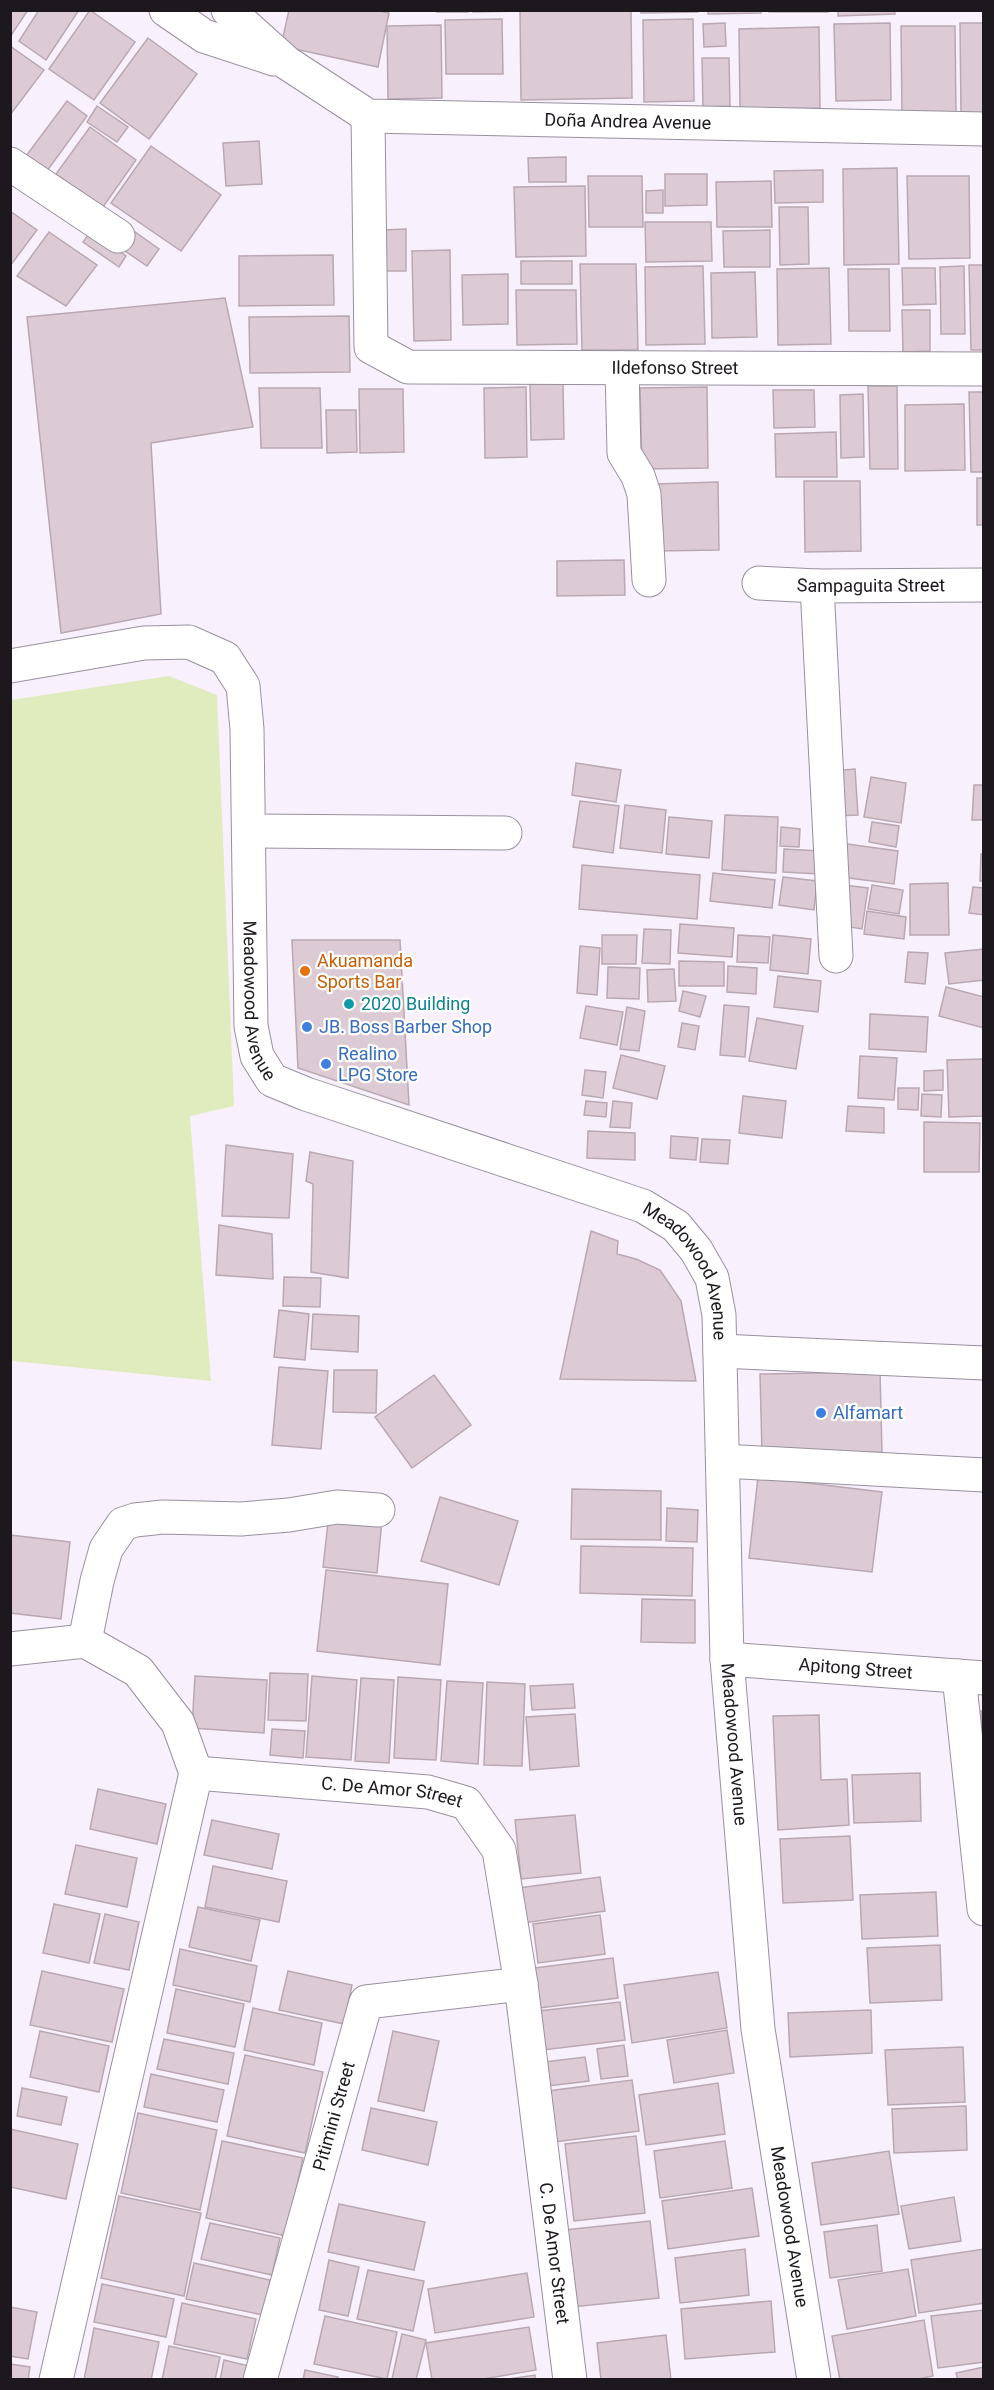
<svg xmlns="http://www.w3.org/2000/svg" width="994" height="2390" viewBox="0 0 994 2390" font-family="Roboto,sans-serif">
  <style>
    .green { fill: #e0ecbd }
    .building { fill: #dccbd4; stroke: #b9a8b1; stroke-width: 1.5 }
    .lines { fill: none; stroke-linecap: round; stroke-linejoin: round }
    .minor-casing { stroke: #99909e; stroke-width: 35 }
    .minor { stroke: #fff; stroke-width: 33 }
    .food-dot { fill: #e8710a; stroke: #fff; stroke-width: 2 }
    .culture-dot { fill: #0f9aa8; stroke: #fff; stroke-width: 2 }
    .shop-dot { fill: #3f7fe0; stroke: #fff; stroke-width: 2 }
    .labels { text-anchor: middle; stroke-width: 4.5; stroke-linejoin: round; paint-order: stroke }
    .street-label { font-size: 18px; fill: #1c181d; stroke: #fff }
    .food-label { font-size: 18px; fill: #c56008; stroke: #fff; text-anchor: start }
    .culture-label { font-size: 18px; fill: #0d838f; stroke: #fff; text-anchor: start }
    .shop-label { font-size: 18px; fill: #366cbe; stroke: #fff; text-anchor: start }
  </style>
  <rect width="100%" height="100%" fill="#f9f0fe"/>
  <polygon class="green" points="169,676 217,695 234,1106 190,1116 211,1381 12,1361 11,1339 11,700"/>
  <g class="building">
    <polygon points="10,10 28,10 10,37"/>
    <polygon points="39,10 79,10 46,60 19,41"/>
    <polygon points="90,10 135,42 94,100 49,69"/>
    <polygon points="289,10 375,10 389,13 378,67 281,46"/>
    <rect x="437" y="10" width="31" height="2"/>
    <polygon points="473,10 517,10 517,11 473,12"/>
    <polygon points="520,10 631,10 632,98 521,100"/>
    <polygon points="641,10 698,10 698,12 641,13"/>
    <polygon points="708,10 761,10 761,13 708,14"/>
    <rect x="769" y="10" width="59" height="2"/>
    <polygon points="838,10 894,10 895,14 838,16"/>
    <polygon points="502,19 503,74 446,74 445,20"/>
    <polygon points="693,19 694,101 644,102 643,20"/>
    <polygon points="725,23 726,46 704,47 703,24"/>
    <polygon points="890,23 891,100 836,101 834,24"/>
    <polygon points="960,23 984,23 984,113 961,113"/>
    <polygon points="441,25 442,98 388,99 387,26"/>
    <polygon points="901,26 955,26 956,115 902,116"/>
    <polygon points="819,27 820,108 740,109 739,29"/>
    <polygon points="148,38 197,74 149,139 100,103"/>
    <polygon points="10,46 44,70 10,115"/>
    <polygon points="702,58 729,58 730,106 703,107"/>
    <polygon points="67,101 87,116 47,171 26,156"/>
    <polygon points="97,106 128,127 117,142 87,122"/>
    <polygon points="90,127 136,160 103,207 56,174"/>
    <polygon points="259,141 262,184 226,186 223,143"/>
    <polygon points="151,146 221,195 181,251 111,203"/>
    <polygon points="566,157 566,182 529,182 528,158"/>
    <polygon points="897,168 899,264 844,265 843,169"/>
    <polygon points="823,170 823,202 775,203 774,171"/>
    <polygon points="665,174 707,174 707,205 665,206"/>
    <polygon points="588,176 642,176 643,227 589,227"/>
    <polygon points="907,176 969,176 970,258 909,259"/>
    <polygon points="771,181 772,227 717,227 716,182"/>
    <polygon points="585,186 586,256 516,257 514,187"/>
    <polygon points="663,190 663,213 646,213 646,191"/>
    <polygon points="779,207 808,207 809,264 780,265"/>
    <polygon points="10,211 37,230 10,266"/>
    <polygon points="645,222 711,222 712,261 646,262"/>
    <polygon points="131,229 159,249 147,266 119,247"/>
    <polygon points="406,229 406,271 382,271 382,230"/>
    <polygon points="770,230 770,267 724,267 723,231"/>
    <polygon points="91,231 126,256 119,267 83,242"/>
    <polygon points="49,232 97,265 66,306 17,276"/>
    <polygon points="450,250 451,340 414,341 412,251"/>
    <polygon points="333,255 334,305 239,306 239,256"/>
    <rect x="521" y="261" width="51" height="23"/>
    <polygon points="580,264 636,264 638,350 582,350"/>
    <polygon points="969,265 984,265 984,350 971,350"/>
    <polygon points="703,266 705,344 646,345 645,267"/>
    <polygon points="964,266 965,334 941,334 940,267"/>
    <polygon points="829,268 831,344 778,345 777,269"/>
    <polygon points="902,268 935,268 936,304 903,305"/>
    <polygon points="848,269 889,269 890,331 849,331"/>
    <polygon points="755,272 757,337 712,338 711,273"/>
    <polygon points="508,274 508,324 463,325 462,275"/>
    <polygon points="516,290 576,290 577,344 517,345"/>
    <polygon points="225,298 253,427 151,443 161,614 61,633 27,317"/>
    <polygon points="902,310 930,310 930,351 903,352"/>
    <polygon points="349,316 350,372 250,373 249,317"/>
    <polygon points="530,384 563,384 564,439 531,440"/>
    <polygon points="868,386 897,386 898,469 870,469"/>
    <polygon points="526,387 527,457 485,458 484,388"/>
    <polygon points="707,387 708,468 642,469 640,388"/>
    <polygon points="259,388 320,388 322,448 261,448"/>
    <polygon points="359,389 403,389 404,452 360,453"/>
    <polygon points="773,390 814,390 815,427 774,428"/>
    <polygon points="969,392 984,392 984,472 971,472"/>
    <polygon points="863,394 864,457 841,458 840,395"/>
    <polygon points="964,404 965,470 905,471 905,405"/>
    <polygon points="326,410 356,410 357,452 327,453"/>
    <polygon points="836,432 837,477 776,477 775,434"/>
    <rect x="977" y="478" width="7" height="47"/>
    <polygon points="804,481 860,481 861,551 805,552"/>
    <polygon points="718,482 719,550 657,551 656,484"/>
    <polygon points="624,560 625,595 557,596 557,561"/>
    <polygon points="576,763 621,770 616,802 572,795"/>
    <polygon points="855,769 858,815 834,816 831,771"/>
    <polygon points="871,777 906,783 901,823 864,817"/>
    <polygon points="974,785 984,785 984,820 972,820"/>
    <polygon points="580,801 619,806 613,853 573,847"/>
    <polygon points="625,805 666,810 662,853 620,848"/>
    <polygon points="725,815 778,817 776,873 722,870"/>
    <polygon points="669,817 712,821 709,858 666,854"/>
    <polygon points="872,822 899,826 896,847 869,842"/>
    <polygon points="781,827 800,829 799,847 780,846"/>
    <polygon points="847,844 898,851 894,884 842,877"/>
    <polygon points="784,849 820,851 820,874 783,872"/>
    <polygon points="981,854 984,854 984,881 980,881"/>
    <polygon points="582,865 700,875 697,919 579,909"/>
    <polygon points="713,873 775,880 772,908 710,901"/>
    <polygon points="783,877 817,881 814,910 779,905"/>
    <polygon points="948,883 949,935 910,935 910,884"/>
    <polygon points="844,885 868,888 862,929 838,925"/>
    <polygon points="872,885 903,890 899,914 868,909"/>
    <polygon points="973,887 984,888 984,915 969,913"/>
    <polygon points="867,911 906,917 904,939 864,934"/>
    <polygon points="680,924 734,928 732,957 678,953"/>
    <polygon points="644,929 671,930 670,964 642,963"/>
    <polygon points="602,935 637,935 636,964 602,964"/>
    <polygon points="738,935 770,937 768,963 737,962"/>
    <polygon points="773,935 811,939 808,974 770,970"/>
    <polygon points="292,940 400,940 409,1105 298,1068"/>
    <polygon points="580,946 600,948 597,995 577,993"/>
    <polygon points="984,949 984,980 949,984 945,953"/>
    <polygon points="908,952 928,953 925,984 905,982"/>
    <polygon points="679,961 724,962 724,986 679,986"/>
    <polygon points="728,966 757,968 756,994 727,992"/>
    <polygon points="608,967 640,968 639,999 607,998"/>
    <polygon points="674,969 676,1001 648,1002 647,970"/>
    <polygon points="778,976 821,981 818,1012 774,1007"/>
    <polygon points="946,987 984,997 984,1028 939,1016"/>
    <polygon points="683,991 706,996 700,1017 679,1011"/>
    <polygon points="724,1005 749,1007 745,1057 720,1055"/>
    <polygon points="586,1006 623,1012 617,1045 580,1038"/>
    <polygon points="627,1007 645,1011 639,1051 620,1049"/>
    <polygon points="870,1014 928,1017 926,1052 869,1049"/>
    <polygon points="757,1018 803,1026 796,1069 749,1061"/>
    <polygon points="682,1023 699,1026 695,1050 678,1047"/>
    <polygon points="621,1055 665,1066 657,1099 613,1088"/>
    <polygon points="860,1056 897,1058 894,1100 858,1098"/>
    <polygon points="984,1059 984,1116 949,1117 947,1060"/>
    <polygon points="585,1070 606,1072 603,1098 582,1095"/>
    <polygon points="943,1070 943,1090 924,1091 924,1071"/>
    <polygon points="898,1088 919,1088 918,1110 898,1109"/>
    <polygon points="922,1094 942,1095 941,1117 921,1116"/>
    <polygon points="743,1096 786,1101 782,1138 739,1133"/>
    <polygon points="586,1101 607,1103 606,1117 584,1115"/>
    <polygon points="613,1101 632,1103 630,1128 610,1127"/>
    <polygon points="848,1106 884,1108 884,1133 846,1131"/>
    <polygon points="924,1122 980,1123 979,1172 924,1172"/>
    <polygon points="588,1131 635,1133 635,1160 587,1158"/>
    <polygon points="671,1136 698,1138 696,1160 670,1158"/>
    <polygon points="702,1139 730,1140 728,1164 700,1162"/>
    <polygon points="226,1145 293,1154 289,1218 222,1216"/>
    <polygon points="310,1152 353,1161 348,1278 311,1272 313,1184 306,1181"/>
    <polygon points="219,1225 272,1234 273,1279 216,1275"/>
    <polygon points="591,1231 618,1241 617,1254 636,1259 660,1270 681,1301 696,1381 560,1379"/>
    <polygon points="284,1277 321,1278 320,1307 283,1306"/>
    <polygon points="279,1310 309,1314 305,1360 274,1357"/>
    <polygon points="313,1314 359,1316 358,1352 311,1349"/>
    <polygon points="279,1367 328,1371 321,1449 272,1445"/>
    <polygon points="334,1370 377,1370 376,1413 333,1412"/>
    <polygon points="880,1372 882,1452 762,1454 760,1374"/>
    <polygon points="434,1375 471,1425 412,1468 375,1417"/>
    <polygon points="758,1477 882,1492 872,1572 749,1558"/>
    <polygon points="572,1489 661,1491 661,1540 571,1539"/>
    <polygon points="440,1497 518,1521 499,1585 421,1561"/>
    <polygon points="667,1508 698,1510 697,1542 666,1541"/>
    <polygon points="329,1514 382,1520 377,1573 323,1567"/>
    <polygon points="10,1535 70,1542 61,1619 10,1613"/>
    <polygon points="581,1546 693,1548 692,1596 580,1593"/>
    <polygon points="326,1570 448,1584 440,1665 317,1651"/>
    <polygon points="642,1599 695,1600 695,1643 641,1642"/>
    <polygon points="270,1673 308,1674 306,1721 268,1720"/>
    <polygon points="195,1676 267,1680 264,1733 192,1728"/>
    <polygon points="312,1676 357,1680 351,1760 306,1757"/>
    <polygon points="398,1677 441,1680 436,1760 394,1758"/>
    <polygon points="361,1678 394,1680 389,1763 355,1761"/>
    <polygon points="447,1681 483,1683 478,1764 441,1761"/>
    <polygon points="487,1682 525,1684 522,1766 484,1765"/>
    <polygon points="573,1684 575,1708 532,1710 530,1686"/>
    <polygon points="981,1711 984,1711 984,1767 982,1767"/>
    <polygon points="575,1714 579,1766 530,1770 526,1717"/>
    <polygon points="819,1715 821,1780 847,1779 849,1825 778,1830 773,1716"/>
    <polygon points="272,1729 305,1731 303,1758 270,1755"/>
    <polygon points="920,1773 921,1821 854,1823 852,1775"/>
    <polygon points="98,1789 166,1804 157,1844 90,1829"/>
    <polygon points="575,1815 581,1873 521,1879 515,1820"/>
    <polygon points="212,1820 279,1834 272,1869 204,1855"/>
    <polygon points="850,1836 853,1900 783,1903 780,1839"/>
    <polygon points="76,1845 137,1858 127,1907 65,1894"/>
    <polygon points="213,1866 287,1881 279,1922 205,1907"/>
    <polygon points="600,1877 605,1911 524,1923 519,1888"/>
    <polygon points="936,1892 938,1936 862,1939 860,1895"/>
    <polygon points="54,1904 100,1914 89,1963 43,1953"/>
    <polygon points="198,1907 260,1920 251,1961 189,1947"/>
    <polygon points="105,1914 139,1922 129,1970 94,1963"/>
    <polygon points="600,1915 605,1954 538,1963 533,1924"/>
    <polygon points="940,1945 942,2000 870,2003 867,1948"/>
    <polygon points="180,1949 257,1966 250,2002 173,1985"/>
    <polygon points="613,1958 618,1998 532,2009 527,1969"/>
    <polygon points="42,1971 124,1989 112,2042 30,2025"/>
    <polygon points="288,1971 352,1985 344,2024 279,2010"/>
    <polygon points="718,1972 727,2028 632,2043 624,1985"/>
    <polygon points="176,1989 244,2004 235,2047 167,2033"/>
    <polygon points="620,2002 625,2040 543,2050 538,2011"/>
    <polygon points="253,2008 322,2023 314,2065 244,2050"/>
    <polygon points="871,2010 872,2053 790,2057 788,2013"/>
    <polygon points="727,2030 734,2073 674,2083 667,2040"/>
    <polygon points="40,2031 109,2046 99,2092 30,2077"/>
    <polygon points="393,2031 439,2041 424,2111 378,2101"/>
    <polygon points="164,2039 234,2053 228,2084 157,2069"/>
    <polygon points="624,2045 628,2076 601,2079 597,2049"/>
    <polygon points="963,2047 965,2102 888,2105 885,2050"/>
    <polygon points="245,2055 323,2072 305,2153 227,2136"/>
    <polygon points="585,2057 589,2081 548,2086 545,2062"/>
    <polygon points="151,2074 224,2090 217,2122 144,2107"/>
    <polygon points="632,2080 639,2131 555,2142 548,2091"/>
    <polygon points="718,2083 725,2134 646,2145 639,2095"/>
    <polygon points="22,2088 67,2097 61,2125 17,2116"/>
    <polygon points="966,2106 967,2150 894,2153 892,2109"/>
    <polygon points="371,2108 437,2122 428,2165 362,2150"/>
    <polygon points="138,2113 217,2130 200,2210 121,2193"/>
    <polygon points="10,2129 78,2144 66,2199 10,2187"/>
    <polygon points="636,2136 645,2213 574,2221 565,2144"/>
    <polygon points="222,2141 303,2158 286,2236 206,2218"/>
    <polygon points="725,2141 732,2188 660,2198 654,2151"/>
    <polygon points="889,2151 899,2214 821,2225 812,2163"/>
    <polygon points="752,2188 759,2236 668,2249 662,2201"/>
    <polygon points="119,2196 201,2213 184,2296 101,2278"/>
    <polygon points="954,2197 961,2241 909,2249 901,2206"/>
    <polygon points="339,2204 425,2222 414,2270 328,2252"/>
    <polygon points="650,2221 659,2298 572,2307 564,2230"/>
    <polygon points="210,2223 280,2238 272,2275 201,2259"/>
    <polygon points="877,2225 882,2271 830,2278 824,2232"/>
    <polygon points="745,2249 749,2295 680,2303 675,2258"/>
    <polygon points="984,2249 984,2303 919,2313 911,2260"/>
    <polygon points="329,2260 359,2267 348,2316 319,2310"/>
    <polygon points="194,2263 270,2280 263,2315 186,2299"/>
    <polygon points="908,2269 916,2316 847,2329 838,2280"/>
    <polygon points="368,2270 424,2281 413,2331 357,2319"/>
    <polygon points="527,2273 534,2317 435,2333 428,2289"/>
    <polygon points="102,2284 174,2299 166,2337 94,2322"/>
    <polygon points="771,2301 775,2352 685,2359 681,2309"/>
    <polygon points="182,2303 256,2319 247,2359 174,2344"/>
    <polygon points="10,2307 37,2312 28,2359 10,2356"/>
    <polygon points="984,2310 984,2362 938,2368 931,2316"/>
    <polygon points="325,2316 397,2332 387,2379 314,2364"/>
    <polygon points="924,2320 933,2376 913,2380 840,2380 832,2336"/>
    <polygon points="529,2327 536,2370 477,2380 432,2380 426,2343"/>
    <polygon points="94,2328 159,2342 151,2380 84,2380"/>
    <polygon points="402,2334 426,2340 416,2380 392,2379"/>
    <polygon points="666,2335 671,2380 601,2380 597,2343"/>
    <polygon points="169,2346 220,2357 215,2380 162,2380"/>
    <polygon points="224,2360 253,2367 250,2380 220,2380"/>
    <polygon points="10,2364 30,2367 28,2380 10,2380"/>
    <polygon points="984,2367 984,2380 958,2380 956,2373"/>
    <polygon points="305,2370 338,2377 337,2380 303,2380"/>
    <polygon points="535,2375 535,2380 502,2380"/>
  </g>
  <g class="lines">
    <g class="minor-casing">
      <g id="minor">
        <polyline points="166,10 204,36 274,59"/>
        <path id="s1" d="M228,10L287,63L368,116L984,129"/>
        <path id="s2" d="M368,116L371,347L408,367L984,369"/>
        <polyline points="10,164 118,236"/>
        <polyline points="622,368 624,453 638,476 644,494 649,580"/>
        <path id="s3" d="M759,583L817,586L984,585"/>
        <polyline points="817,586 836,956"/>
        <path id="s4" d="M10,666L144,643L189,642L225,658L243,686L247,729L251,1026L257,1056L272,1080L306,1094L643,1206L676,1226L696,1250L712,1278L719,1315L727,1659L758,2029L814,2380"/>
        <polyline points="249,831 505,833"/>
        <polyline points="720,1351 984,1363"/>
        <polyline points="723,1461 984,1475"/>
        <polyline points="85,1641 97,1581 106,1549 123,1524 135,1520 163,1517 241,1519 289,1515 337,1507 378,1510"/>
        <path id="s5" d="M10,1649L85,1641L138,1671L178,1723L196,1773L428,1792L466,1803L499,1850L521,1984L570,2380"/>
        <path id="s6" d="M727,1659L984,1678"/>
        <polyline points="959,1676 984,1909"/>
        <polyline points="56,2380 196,1773"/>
        <path id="s7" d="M260,2380L366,2002L521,1984"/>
      </g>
    </g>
    <use href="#minor" class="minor"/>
  </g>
  <circle class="food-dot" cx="305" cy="971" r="6"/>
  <circle class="culture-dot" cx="349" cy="1004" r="6"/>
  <g class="shop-dot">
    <circle cx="307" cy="1027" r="6"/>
    <circle cx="326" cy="1064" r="6"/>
    <circle cx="821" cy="1413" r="6"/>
  </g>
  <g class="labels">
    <g class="street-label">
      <text dy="6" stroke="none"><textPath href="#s1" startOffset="436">Doña Andrea Avenue</textPath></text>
      <text dy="6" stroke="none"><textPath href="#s2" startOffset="540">Ildefonso Street</textPath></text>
      <text dy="6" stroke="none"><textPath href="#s3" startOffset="112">Sampaguita Street</textPath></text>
      <text dy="6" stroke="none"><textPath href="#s4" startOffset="570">Meadowood Avenue</textPath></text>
      <text dy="6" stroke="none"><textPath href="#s4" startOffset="1128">Meadowood Avenue</textPath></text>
      <text dy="6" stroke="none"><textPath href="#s6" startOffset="129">Apitong Street</textPath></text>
      <text dy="6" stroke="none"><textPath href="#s4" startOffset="1614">Meadowood Avenue</textPath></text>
      <text dy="6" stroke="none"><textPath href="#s5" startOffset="452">C. De Amor Street</textPath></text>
      <text dy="6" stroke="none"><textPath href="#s7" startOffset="274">Pitimini Street</textPath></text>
      <text dy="6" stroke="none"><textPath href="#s4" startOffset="2100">Meadowood Avenue</textPath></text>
      <text dy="6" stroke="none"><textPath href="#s5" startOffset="992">C. De Amor Street</textPath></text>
    </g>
    <g class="food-label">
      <text x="317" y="967">Akuamanda<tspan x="317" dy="21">Sports Bar</tspan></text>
    </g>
    <g class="culture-label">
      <text x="361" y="1010">2020 Building</text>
    </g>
    <g class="shop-label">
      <text x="319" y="1033">JB. Boss Barber Shop</text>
      <text x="338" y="1060">Realino<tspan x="338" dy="21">LPG Store</tspan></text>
      <text x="833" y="1419">Alfamart</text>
    </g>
  </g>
  <rect width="994" height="2390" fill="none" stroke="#1c181d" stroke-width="24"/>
</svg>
